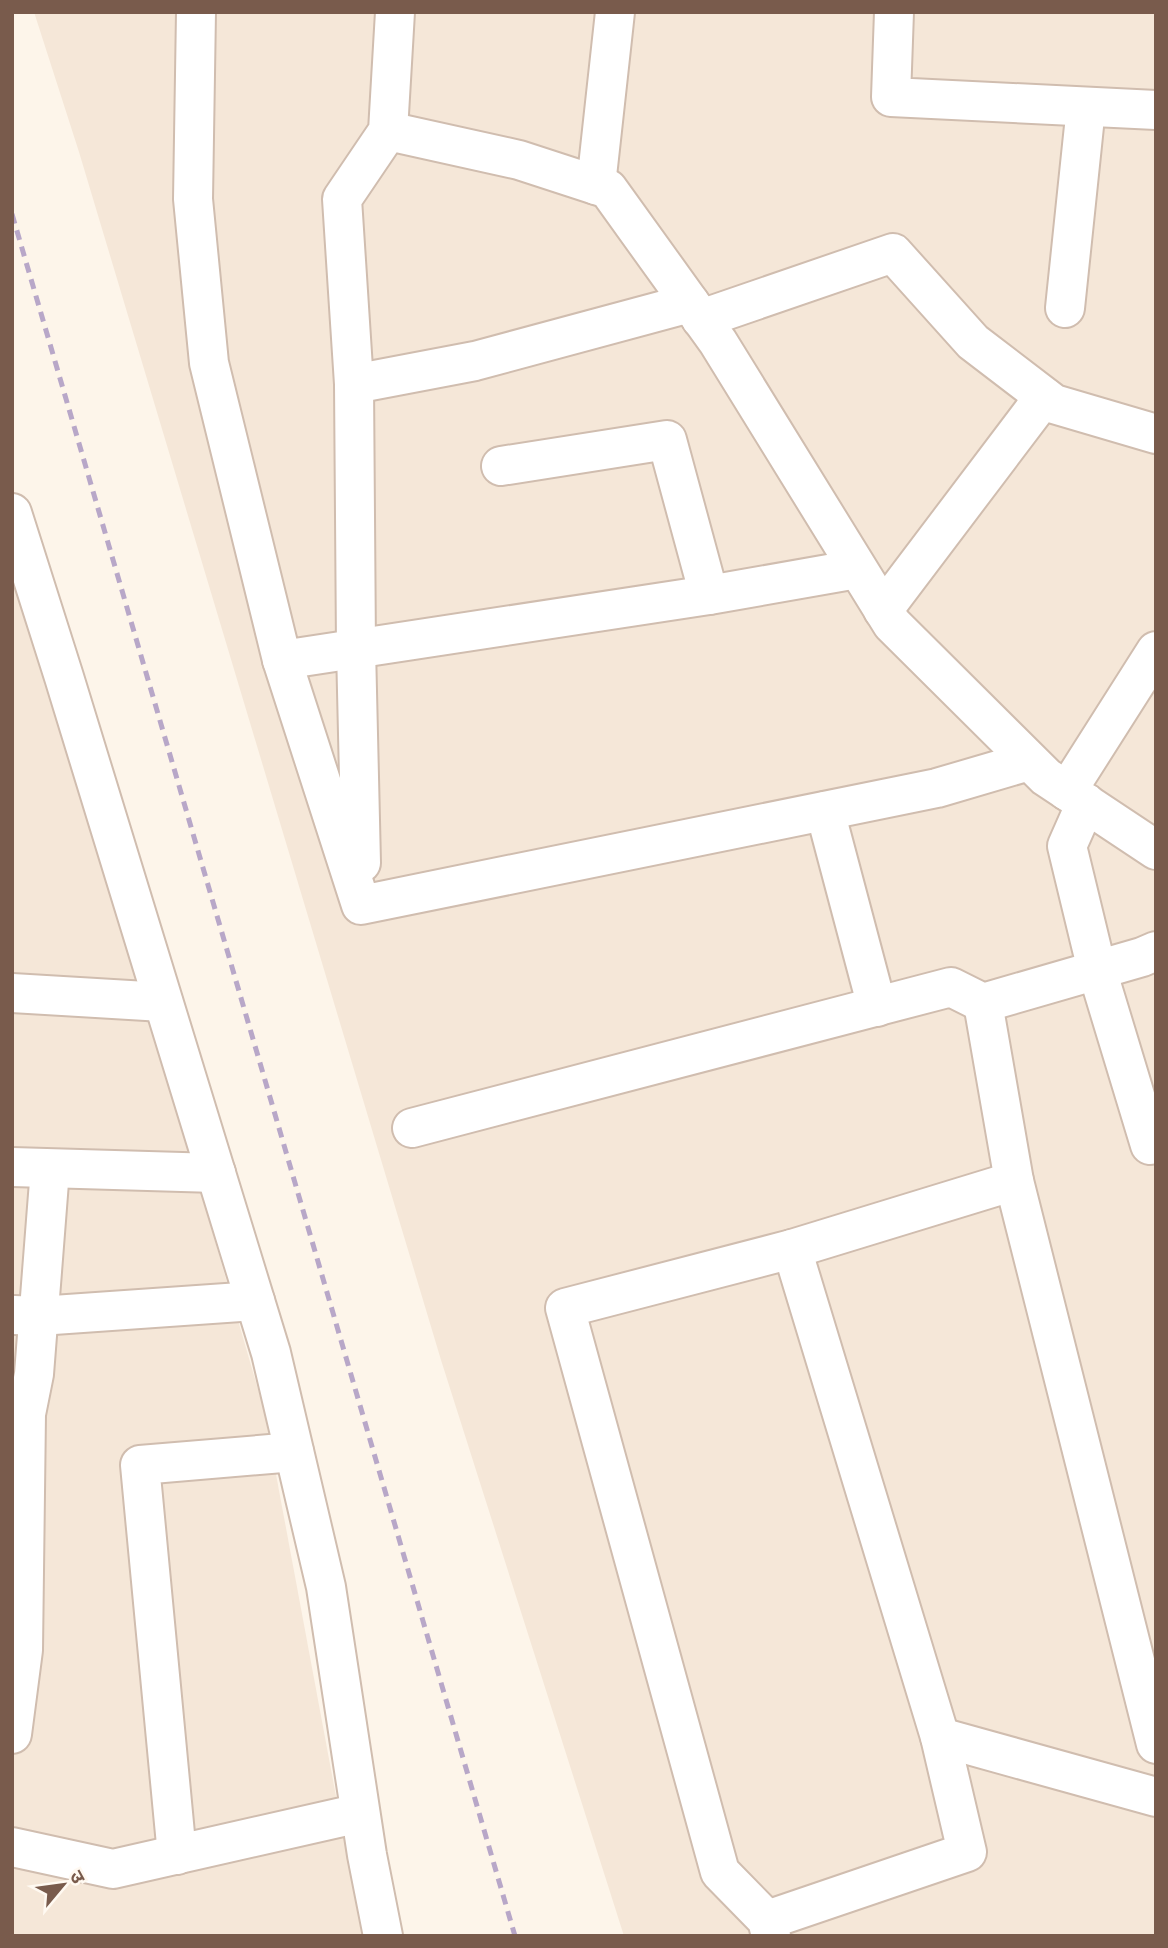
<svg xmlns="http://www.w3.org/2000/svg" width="1168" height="1948" viewBox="0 0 1168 1948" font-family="'Archivo Narrow','Noto Sans Devanagari',sans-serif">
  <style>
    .residential { fill: #f5e7d8 }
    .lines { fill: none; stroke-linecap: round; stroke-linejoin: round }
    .minor-casing { stroke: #d0bdaf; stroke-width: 42 }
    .minor { stroke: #fff; stroke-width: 38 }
    .rail { stroke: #b8a7c8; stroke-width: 5; stroke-dasharray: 10 7; stroke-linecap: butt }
  </style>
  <rect width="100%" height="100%" fill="#fdf5ea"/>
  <g class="residential">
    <polygon points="34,12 1156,12 1156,1936 624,1936 441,1360 79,152"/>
    <polygon points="12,559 62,713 264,1410 362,1936 12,1936"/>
  </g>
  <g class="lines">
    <g class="minor-casing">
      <g id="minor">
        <polyline points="196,12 193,199 209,363 282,660 709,595 857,569"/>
        <polyline points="894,12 891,97 1156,110"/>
        <polyline points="388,131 519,160 608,189 718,342 892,624 1046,777 1156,850"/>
        <polyline points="596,185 615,12"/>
        <polyline points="1065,308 1086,107"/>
        <polyline points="701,319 893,253 973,342 1054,404 1156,434"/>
        <polyline points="354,384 475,361 690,303"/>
        <polyline points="501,466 667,440 709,595"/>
        <polyline points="12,513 64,677 271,1353 326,1587 367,1855 383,1936"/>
        <polyline points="883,610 1044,397"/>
        <polyline points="282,660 361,905 937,788 1029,761"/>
        <polyline points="1067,791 1156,651"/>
        <polyline points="1086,803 1067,846 1097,970 1150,1145"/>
        <polyline points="825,811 877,1007"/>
        <polyline points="361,863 356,648 354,384 342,199 388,131 395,12"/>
        <polyline points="12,993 163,1002"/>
        <polyline points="983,1003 1014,1181 1156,1744"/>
        <polyline points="412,1128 951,987 983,1003 1142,957 1156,951"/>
        <polyline points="12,1167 216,1173"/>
        <polyline points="14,1315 39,1316 255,1301"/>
        <polyline points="12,1734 23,1650 26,1414 34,1374 50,1169"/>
        <polyline points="940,1737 1156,1797"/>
        <polyline points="12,1847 113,1869 360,1813"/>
        <polyline points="177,1855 140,1465 294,1452"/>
        <polyline points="767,1920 967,1852 940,1737 792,1249"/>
        <polyline points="771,1936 767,1920 720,1872 565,1308 792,1249 1014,1181"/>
      </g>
    </g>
    <use href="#minor" class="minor"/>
    <polyline class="rail" points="12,214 515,1936"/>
  </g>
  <rect width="1168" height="1948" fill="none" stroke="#795b4c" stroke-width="28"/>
  <g transform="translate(63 1885) rotate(61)" stroke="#fff9f1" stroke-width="5" paint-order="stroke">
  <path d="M0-5L12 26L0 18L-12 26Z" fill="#795b4c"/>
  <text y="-10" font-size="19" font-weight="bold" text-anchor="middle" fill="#795b4c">उ</text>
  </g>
</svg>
